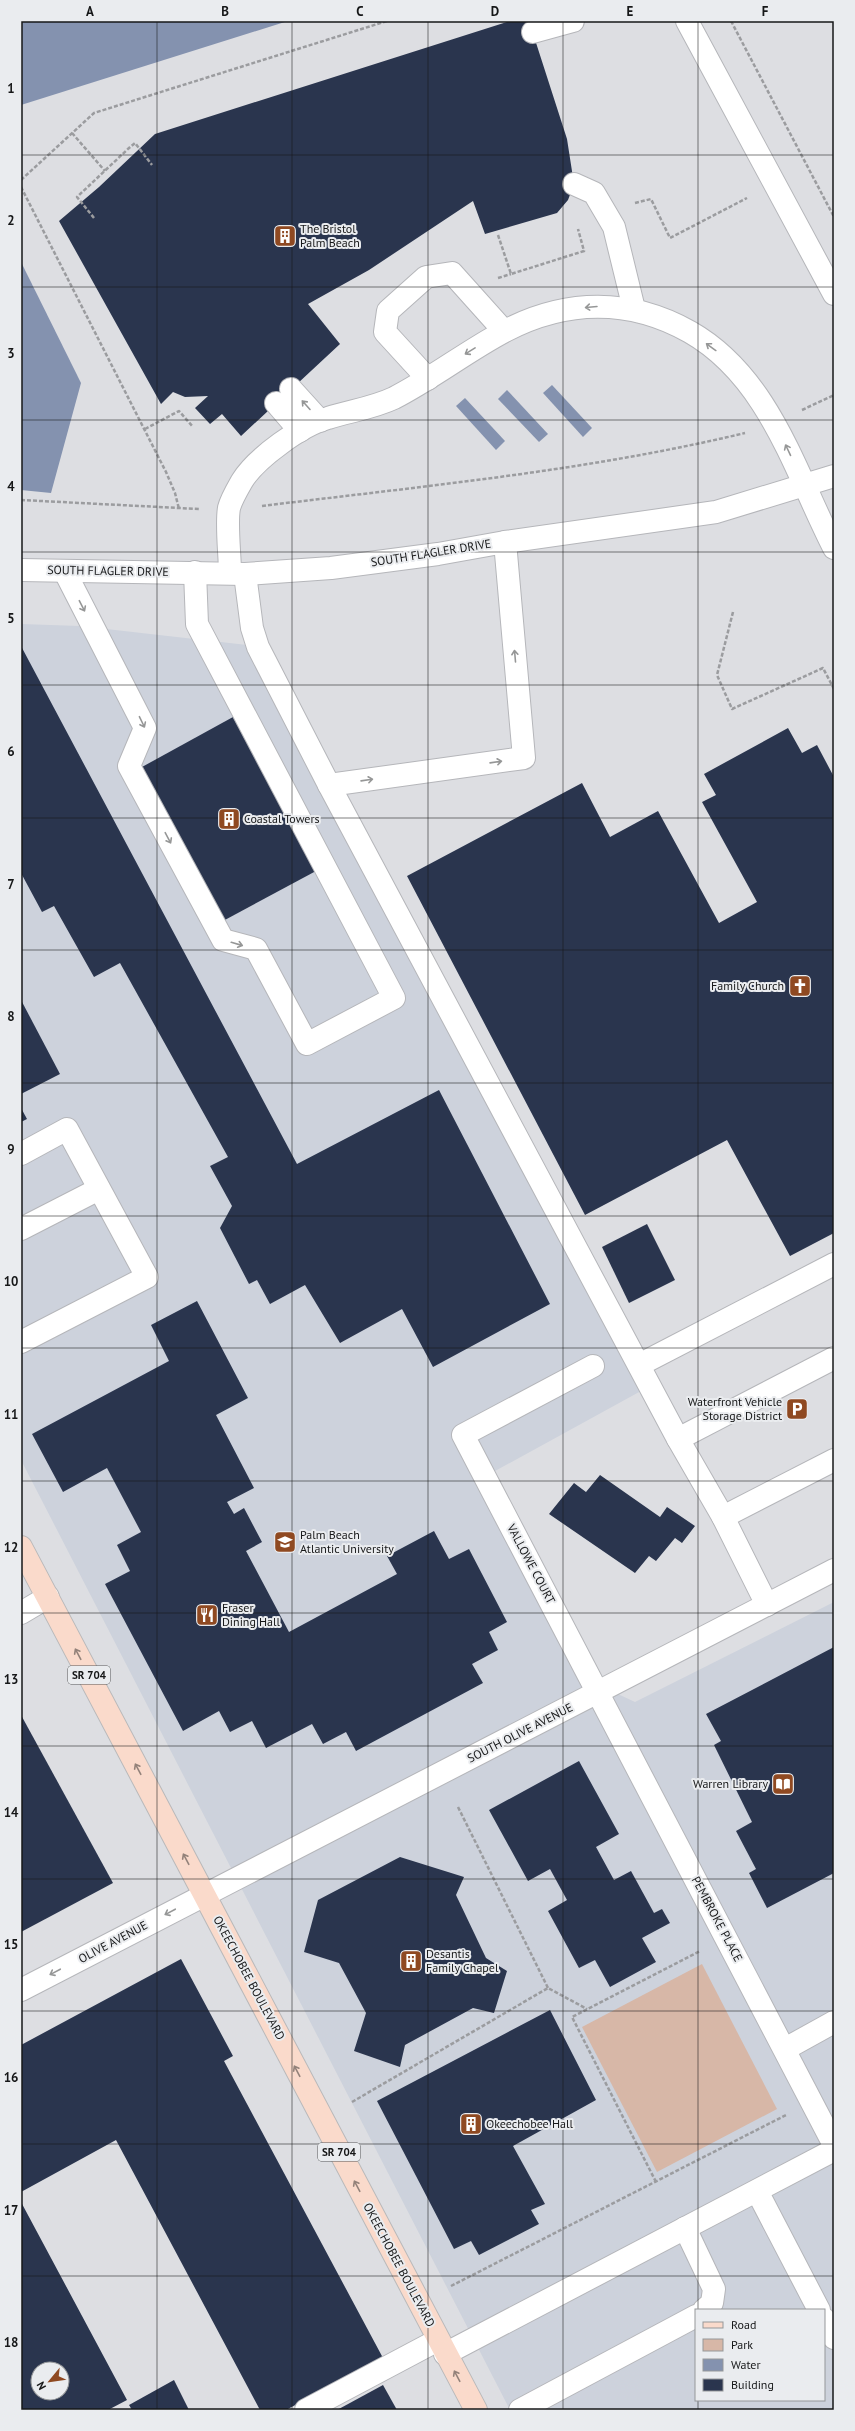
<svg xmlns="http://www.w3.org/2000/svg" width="855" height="2431" viewBox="0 0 855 2431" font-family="'PT Sans',sans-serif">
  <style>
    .built { fill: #cdd2dc; fill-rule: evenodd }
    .green { fill: #d7b7a7 }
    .water { fill: #8492af }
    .building { fill: #2a354e; fill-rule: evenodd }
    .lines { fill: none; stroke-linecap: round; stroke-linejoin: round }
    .minor-casing { stroke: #b5b6ba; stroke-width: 24 }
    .major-casing { stroke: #b9b9ba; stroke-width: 24 }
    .path { stroke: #9b9c9f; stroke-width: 2.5; stroke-dasharray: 4 2; stroke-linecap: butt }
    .minor { stroke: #fff; stroke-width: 22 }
    .major { stroke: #fadacb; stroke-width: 22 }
    .oneway { stroke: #969797 }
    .oneway2 { stroke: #93827a }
    .grid { fill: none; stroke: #161718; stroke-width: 1; stroke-opacity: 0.55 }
    .labels { text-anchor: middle; stroke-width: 4; stroke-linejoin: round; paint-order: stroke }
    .shield { fill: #eaecef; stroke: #565758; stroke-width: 1 }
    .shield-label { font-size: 11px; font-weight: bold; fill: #161718 }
    .poi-label { font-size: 12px; fill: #161718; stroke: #eaecef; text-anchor: start }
    .street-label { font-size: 12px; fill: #161718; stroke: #eaecef }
    .neatline { fill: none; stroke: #161718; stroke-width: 1.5 }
    .grid-label { font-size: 13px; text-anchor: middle; font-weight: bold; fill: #161718 }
  </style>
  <rect width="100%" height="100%" fill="#dddee2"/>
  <path class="built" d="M21,624L80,626L247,645L641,1391L475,1482L577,1675L635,1702L834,1602V2410H510L21,1460ZM696,2310H824V2400H696Z"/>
  <polygon class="green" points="702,1964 777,2109 657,2172 582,2027"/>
  <g class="water">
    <polygon points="21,21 288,21 21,105"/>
    <polygon points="21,262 81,383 51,493 21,490"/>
    <polygon points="552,385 592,428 583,437 543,393"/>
    <polygon points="507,390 548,434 539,442 498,399"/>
    <polygon points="465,398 505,441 496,450 456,406"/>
  </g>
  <g class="building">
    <polygon points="510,21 529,21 567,139 574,184 568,200 557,213 485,234 473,201 369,270 308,304 340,344 241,436 222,414 210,424 195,408 208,396 185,397 173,392 161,404 59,221 99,187 155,134"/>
    <polygon points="21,646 297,1164 439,1090 550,1304 433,1367 402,1309 340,1343 305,1285 270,1304 257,1280 249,1284 220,1228 232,1206 210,1166 228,1157 120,963 94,977 54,906 42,912 21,873"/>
    <polygon points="233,717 316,871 223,921 142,767"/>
    <polygon points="788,728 802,753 817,745 834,777 834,1233 790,1256 727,1140 585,1215 407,876 582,783 610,837 658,811 719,923 757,902 702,802 716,795 704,774"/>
    <polygon points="21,1000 60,1074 21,1094"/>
    <polygon points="21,1108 27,1119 21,1122"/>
    <polygon points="647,1224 675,1280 629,1303 602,1247"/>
    <polygon points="197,1301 248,1398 216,1415 254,1488 227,1502 234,1514 244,1508 262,1542 246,1551 289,1632 397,1574 387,1556 434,1531 449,1559 469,1549 507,1622 489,1632 498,1650 472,1664 483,1683 356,1751 346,1732 323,1744 312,1724 266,1748 252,1721 230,1732 219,1711 183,1731 105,1584 130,1571 117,1545 141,1532 107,1468 63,1492 32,1434 169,1361 151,1325"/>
    <polygon points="600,1475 660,1517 667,1507 695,1526 682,1543 675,1538 656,1561 649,1556 635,1573 549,1514 574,1483 586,1492"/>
    <polygon points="834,1647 834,1873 767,1908 749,1873 756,1869 736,1831 752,1822 714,1745 721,1741 706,1714"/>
    <polygon points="21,1715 113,1883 21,1932"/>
    <polygon points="579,1761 619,1834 596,1847 614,1880 631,1871 654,1913 662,1909 670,1923 642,1938 656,1962 610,1987 595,1960 579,1968 548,1911 567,1900 550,1869 528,1881 489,1810"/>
    <polygon points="400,1857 464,1877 456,1895 486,1958 507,1971 494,2013 473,2008 405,2045 400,2067 354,2051 366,2013 339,1963 304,1952 318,1900"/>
    <polygon points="181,1959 233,2056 224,2061 383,2358 286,2410 260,2410 116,2140 21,2192 21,2045"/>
    <polygon points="550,2010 596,2100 513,2146 545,2204 531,2210 539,2224 479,2255 471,2241 454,2249 377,2101"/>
    <path d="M21,2202L127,2400L108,2410H21ZM38,2369H62V2393H38Z"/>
    <polygon points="174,2380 189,2410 132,2410 129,2405"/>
    <polygon points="383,2385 397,2410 337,2410"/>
  </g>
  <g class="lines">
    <g class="minor-casing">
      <g id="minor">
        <polyline points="687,21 834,294"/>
        <polyline points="533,32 573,21"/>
        <polyline points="574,184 594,193 614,227 634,309"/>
        <polyline points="428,379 385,332 388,311 426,277 452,273 504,331"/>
        <polyline points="291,389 320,421"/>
        <polyline points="276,403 300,431"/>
        <polyline points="21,570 245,574 331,568 438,554 505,542 716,512 834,476"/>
        <polyline points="65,572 145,728 129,766 223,940 256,949 307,1044 394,998 197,624 195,572"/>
        <path d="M230,573C230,555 226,524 229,508C231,500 238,488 242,481C256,458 302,425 328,418C350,411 373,408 394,398C433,378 467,351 505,331C566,299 630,298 690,332C769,377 795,472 834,548"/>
        <polyline points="245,574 252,628 258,647 329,785 678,1439 723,1517 767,1605"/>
        <polyline points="329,785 524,758 505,542"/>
        <polyline points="21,1154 67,1129 147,1277 21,1342"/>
        <polyline points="21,1229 99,1189"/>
        <polyline points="639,1365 834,1264"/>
        <polyline points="593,1366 463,1435 834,2145"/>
        <polyline points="678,1439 834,1358"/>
        <polyline points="723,1517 834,1460"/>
        <polyline points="21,1613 48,1597"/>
        <polyline points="21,1990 834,1570"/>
        <polyline points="785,2049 834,2022"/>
        <polyline points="757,2191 819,2310"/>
        <polyline points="685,2228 714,2289 712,2303 704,2310"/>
        <polyline points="824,2319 834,2338"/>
        <polyline points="445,2354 834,2150"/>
        <polyline points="306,2410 438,2340"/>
        <polyline points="520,2410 696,2316"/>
      </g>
    </g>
    <g class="major-casing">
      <polyline id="major" points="21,1547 476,2410"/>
    </g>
    <g class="path">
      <polyline points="731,21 834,217"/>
      <polyline points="72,133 105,171"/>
      <polyline points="21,180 94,113 387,21"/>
      <polyline points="21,187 166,472 175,493 179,509"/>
      <polyline points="635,203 651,199 670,238 747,198"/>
      <polyline points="94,218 77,197 129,148 135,143 152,165"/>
      <polyline points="498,235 511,274 584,251 578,229"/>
      <polyline points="498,278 511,274"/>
      <polyline points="802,410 834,395"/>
      <polyline points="145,429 179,411 193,427"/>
      <polyline points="21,500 199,509"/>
      <path d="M262,506C424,486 587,471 745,433"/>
      <polyline points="733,612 717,675 732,709 823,668 834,689"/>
      <polyline points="458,1807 548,1988"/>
      <polyline points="352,2102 548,1988 587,2009"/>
      <polyline points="656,2182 572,2017 700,1951"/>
      <polyline points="451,2286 786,2115"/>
    </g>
    <use href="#minor" class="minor"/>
    <use href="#major" class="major"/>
  </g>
  <defs><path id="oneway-shaft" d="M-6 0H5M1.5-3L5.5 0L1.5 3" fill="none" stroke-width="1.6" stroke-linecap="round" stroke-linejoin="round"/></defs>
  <g class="oneway">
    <use href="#oneway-shaft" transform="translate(591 307) rotate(175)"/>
    <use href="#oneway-shaft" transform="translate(711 347) rotate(-144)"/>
    <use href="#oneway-shaft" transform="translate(470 351) rotate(148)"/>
    <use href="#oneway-shaft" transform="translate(306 405) rotate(-132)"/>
    <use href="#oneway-shaft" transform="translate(788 450) rotate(-115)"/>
    <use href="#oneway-shaft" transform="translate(82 606) rotate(63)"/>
    <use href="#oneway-shaft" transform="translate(515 656) rotate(-95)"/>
    <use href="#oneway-shaft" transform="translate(142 722) rotate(64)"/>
    <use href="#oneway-shaft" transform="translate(496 762) rotate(-8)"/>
    <use href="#oneway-shaft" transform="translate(367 780) rotate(-8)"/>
    <use href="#oneway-shaft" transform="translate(168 838) rotate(62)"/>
    <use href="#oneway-shaft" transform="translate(237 944) rotate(16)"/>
    <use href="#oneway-shaft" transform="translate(170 1912) rotate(152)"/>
    <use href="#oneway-shaft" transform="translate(55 1972) rotate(152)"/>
  </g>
  <g class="oneway2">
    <use href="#oneway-shaft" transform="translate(78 1654) rotate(-118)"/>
    <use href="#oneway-shaft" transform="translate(138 1769) rotate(-118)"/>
    <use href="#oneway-shaft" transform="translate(186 1859) rotate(-118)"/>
    <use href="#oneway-shaft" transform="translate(297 2071) rotate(-118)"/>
    <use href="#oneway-shaft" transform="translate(357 2186) rotate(-118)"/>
    <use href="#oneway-shaft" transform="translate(457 2376) rotate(-118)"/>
  </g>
  <path class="grid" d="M157,21V2410M292,21V2410M428,21V2410M563,21V2410M698,21V2310M21,155H834M21,287H834M21,420H834M21,552H834M21,685H834M21,818H834M21,950H834M21,1083H834M21,1216H834M21,1348H834M21,1481H834M21,1613H834M21,1746H834M21,1879H834M21,2011H834M21,2144H834M21,2276H834M698,2400V2410"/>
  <defs>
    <g id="building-square" transform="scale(1.15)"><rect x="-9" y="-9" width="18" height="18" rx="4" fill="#8f4921" stroke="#eaecef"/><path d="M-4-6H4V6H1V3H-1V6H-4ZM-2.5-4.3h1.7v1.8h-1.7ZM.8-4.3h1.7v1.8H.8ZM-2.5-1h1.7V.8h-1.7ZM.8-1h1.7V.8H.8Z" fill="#fff"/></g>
    <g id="church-square" transform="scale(1.15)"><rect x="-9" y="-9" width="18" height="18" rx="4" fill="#8f4921" stroke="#eaecef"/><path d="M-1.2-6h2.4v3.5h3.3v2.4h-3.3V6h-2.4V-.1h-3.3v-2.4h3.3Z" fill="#fff"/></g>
    <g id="parking-square" transform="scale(1.15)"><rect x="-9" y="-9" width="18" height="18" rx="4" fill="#8f4921" stroke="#eaecef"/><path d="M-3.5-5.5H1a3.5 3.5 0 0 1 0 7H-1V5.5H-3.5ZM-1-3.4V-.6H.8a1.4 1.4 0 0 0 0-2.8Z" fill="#fff"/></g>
    <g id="university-square" transform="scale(1.15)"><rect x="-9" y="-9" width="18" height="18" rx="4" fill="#8f4921" stroke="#eaecef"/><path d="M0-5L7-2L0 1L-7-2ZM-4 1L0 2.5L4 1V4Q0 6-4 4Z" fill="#fff"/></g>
    <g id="restaurant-square" transform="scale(1.15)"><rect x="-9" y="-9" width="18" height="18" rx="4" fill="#8f4921" stroke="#eaecef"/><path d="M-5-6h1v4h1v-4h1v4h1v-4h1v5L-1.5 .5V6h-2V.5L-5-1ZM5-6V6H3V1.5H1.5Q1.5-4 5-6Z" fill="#fff"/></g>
    <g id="library-square" transform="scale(1.15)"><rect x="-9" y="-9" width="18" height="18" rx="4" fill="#8f4921" stroke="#eaecef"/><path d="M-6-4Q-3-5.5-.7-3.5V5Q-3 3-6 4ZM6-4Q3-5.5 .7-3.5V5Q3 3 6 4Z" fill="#fff"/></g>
  </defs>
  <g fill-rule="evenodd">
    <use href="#building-square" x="285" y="236"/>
    <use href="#building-square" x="229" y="819"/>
    <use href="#church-square" x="800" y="986"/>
    <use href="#parking-square" x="797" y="1409"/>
    <use href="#university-square" x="285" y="1542"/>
    <use href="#restaurant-square" x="207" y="1615"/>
    <use href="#library-square" x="783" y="1784"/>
    <use href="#building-square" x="411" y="1961"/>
    <use href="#building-square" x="471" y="2124"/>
  </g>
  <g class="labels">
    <g class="shield">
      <rect x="68" y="1666" width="42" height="18" rx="3"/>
      <rect x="318" y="2143" width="42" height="18" rx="3"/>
    </g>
    <g class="shield-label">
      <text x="89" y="1679">SR 704</text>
      <text x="339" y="2156">SR 704</text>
    </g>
    <g class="poi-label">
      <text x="300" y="233">The Bristol<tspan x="300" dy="14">Palm Beach</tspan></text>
      <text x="244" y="823">Coastal Towers</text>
      <text x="784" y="990" text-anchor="end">Family Church</text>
      <text x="782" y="1406" text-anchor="end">Waterfront Vehicle<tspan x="782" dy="14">Storage District</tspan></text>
      <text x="300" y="1539">Palm Beach<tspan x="300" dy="14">Atlantic University</tspan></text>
      <text x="222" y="1612">Fraser<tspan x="222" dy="14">Dining Hall</tspan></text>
      <text x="768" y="1788" text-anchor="end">Warren Library</text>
      <text x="426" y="1958">Desantis<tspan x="426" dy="14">Family Chapel</tspan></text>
      <text x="486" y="2128">Okeechobee Hall</text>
    </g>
    <g class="street-label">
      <text transform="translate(431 553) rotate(-9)" y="4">SOUTH FLAGLER DRIVE</text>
      <text transform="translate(108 571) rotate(1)" y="4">SOUTH FLAGLER DRIVE</text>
      <text transform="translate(531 1564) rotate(62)" y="4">VALLOWE COURT</text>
      <text transform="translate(520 1733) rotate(-27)" y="4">SOUTH OLIVE AVENUE</text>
      <text transform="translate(717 1919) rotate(62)" y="4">PEMBROKE PLACE</text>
      <text transform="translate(113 1942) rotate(-28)" y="4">OLIVE AVENUE</text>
      <text transform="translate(249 1978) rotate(62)" y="4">OKEECHOBEE BOULEVARD</text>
      <text transform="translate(399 2265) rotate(62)" y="4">OKEECHOBEE BOULEVARD</text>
    </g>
  </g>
  <rect width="855" height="2431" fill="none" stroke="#eaecef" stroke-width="44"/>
  <rect x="695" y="2309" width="130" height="92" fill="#eaecef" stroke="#959799"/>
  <rect x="703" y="2322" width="20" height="6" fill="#fadacb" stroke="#959799"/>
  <text x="731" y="2329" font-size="12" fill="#161718">Road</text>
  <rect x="703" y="2339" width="20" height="12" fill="#d7b7a7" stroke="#959799"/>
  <text x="731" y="2349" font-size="12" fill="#161718">Park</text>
  <rect x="703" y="2359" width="20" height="12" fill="#8492af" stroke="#959799"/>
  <text x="731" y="2369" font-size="12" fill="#161718">Water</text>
  <rect x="703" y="2379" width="20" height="12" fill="#2a354e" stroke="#959799"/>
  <text x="731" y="2389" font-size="12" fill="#161718">Building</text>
  <g transform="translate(50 2381) rotate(241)"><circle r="19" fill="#eaecef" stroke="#959799"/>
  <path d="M0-3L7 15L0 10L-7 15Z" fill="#8f4921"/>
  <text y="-6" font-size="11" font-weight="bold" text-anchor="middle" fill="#161718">N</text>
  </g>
  <rect x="22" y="22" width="811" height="2387" class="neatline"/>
  <g class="grid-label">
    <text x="90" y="16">A</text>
    <text x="225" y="16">B</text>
    <text x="360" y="16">C</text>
    <text x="495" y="16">D</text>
    <text x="630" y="16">E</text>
    <text x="765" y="16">F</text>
    <text x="11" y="93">1</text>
    <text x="11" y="225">2</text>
    <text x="11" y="358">3</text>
    <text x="11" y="491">4</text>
    <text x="11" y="623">5</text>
    <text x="11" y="756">6</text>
    <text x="11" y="889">7</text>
    <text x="11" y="1021">8</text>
    <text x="11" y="1154">9</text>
    <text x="11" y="1286">10</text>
    <text x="11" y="1419">11</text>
    <text x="11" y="1552">12</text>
    <text x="11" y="1684">13</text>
    <text x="11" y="1817">14</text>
    <text x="11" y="1949">15</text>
    <text x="11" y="2082">16</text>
    <text x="11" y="2215">17</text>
    <text x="11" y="2347">18</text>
  </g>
</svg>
